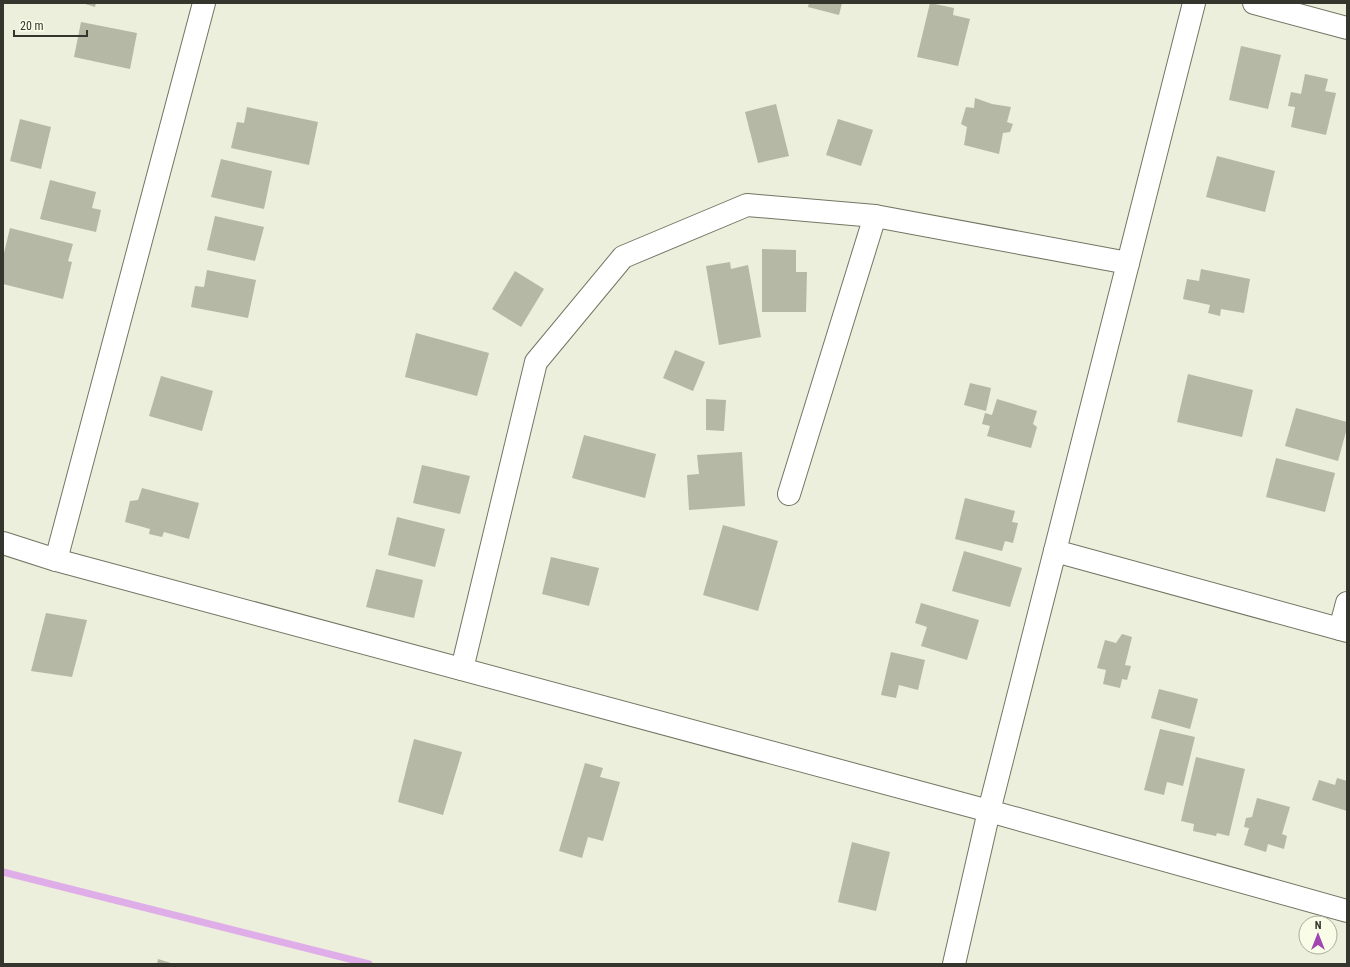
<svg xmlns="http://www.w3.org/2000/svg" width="1350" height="967" viewBox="0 0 1350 967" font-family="'Roboto Condensed',sans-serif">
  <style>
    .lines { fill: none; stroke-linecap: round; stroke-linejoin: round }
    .stream { stroke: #dfade8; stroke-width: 7 }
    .building { fill: #b4b8a4 }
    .minor-casing { stroke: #737664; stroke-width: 24 }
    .minor { stroke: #fff; stroke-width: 22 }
  </style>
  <rect width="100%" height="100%" fill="#ecefdb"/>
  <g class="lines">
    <polyline class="stream" points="3,872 369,964"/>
  </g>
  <g class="building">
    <polygon points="82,3 96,3 95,7"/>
    <polygon points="809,3 842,3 839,15 808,7"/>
    <polygon points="930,3 954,8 953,15 970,19 958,66 917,57"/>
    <polygon points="81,22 137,33 130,69 74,57"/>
    <polygon points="1241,46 1281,55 1268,109 1229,100"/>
    <polygon points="1305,74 1328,79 1325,91 1336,93 1326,135 1291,127 1295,107 1288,106 1291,92 1301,94"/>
    <polygon points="975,98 992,104 1011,107 1007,122 1013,124 1010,132 1003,133 999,154 964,145 967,127 961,124 966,107 974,108"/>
    <polygon points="776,104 789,156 758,163 745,112"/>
    <polygon points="247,107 318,122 309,165 231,148 237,122 244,123"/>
    <polygon points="20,119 51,127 41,169 10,161"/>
    <polygon points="838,119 873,130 861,166 826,155"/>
    <polygon points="1217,156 1275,171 1265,212 1206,197"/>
    <polygon points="221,159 272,171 264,209 211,197"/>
    <polygon points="50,180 96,192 92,208 101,210 96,232 40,219"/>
    <polygon points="215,216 264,227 255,261 207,250"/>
    <polygon points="10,228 73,244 68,261 72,262 63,299 3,284 3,257"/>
    <polygon points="762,249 796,250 796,272 807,272 806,312 762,312"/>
    <polygon points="730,262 731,269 748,265 761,337 719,345 706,266"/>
    <polygon points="1201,269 1250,279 1244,313 1221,309 1220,316 1208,313 1210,305 1183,299 1187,279 1199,281"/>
    <polygon points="207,270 256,280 248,318 191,307 195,286 204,287"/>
    <polygon points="515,271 544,289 521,327 492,309"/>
    <polygon points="416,333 489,353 477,396 405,377"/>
    <polygon points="675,350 705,362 693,391 663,378"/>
    <polygon points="1188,374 1253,390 1242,437 1177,422"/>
    <polygon points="161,376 213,391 202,431 149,416"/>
    <polygon points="970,383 991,388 986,411 964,405"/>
    <polygon points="706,399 726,400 724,431 706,430"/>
    <polygon points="997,399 1037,411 1033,424 1037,427 1031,448 987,436 990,426 982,424 985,413 992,415"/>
    <polygon points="1296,408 1347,422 1347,428 1338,461 1285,446"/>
    <polygon points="584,435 656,454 645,498 572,478"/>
    <polygon points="742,452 745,506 689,510 687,475 699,474 697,455"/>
    <polygon points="1276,458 1335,473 1325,512 1266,497"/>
    <polygon points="422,465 470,476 460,514 413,503"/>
    <polygon points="142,488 199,503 189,539 164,532 162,537 149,534 150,529 125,522 130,501 138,500"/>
    <polygon points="965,498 1015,511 1012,522 1018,523 1013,543 1005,541 1002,551 955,539"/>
    <polygon points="397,517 445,529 435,567 388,555"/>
    <polygon points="723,525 778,541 758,611 703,595"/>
    <polygon points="964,551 1022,568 1010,607 952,591"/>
    <polygon points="551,557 599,568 589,606 542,594"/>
    <polygon points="376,569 423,580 414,618 366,607"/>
    <polygon points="921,603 979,620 967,660 921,646 927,627 915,623"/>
    <polygon points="46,613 87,620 72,677 31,671"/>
    <polygon points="1122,634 1132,637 1125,665 1131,666 1127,680 1122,679 1120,688 1103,684 1106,670 1097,668 1105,640 1116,643"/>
    <polygon points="891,652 925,660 918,690 899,685 896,698 881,695"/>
    <polygon points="1159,689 1198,699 1190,729 1151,718"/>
    <polygon points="1160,729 1195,737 1183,786 1167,782 1164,795 1144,790"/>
    <polygon points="414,739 462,752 443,815 398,802"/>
    <polygon points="1196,757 1245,769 1229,836 1217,833 1216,836 1193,831 1194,824 1181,821"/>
    <polygon points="585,763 603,768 600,777 620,782 603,841 588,837 582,858 559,851"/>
    <polygon points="1337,778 1347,781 1347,811 1312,800 1319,780 1335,785"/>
    <polygon points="1257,798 1290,807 1282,834 1287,836 1284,849 1268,844 1266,852 1244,845 1249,828 1244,827 1246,818 1252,817"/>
    <polygon points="852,842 890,852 876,911 838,902"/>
    <polygon points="158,959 174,964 157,964"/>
  </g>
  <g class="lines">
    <g class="minor-casing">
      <g id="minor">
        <polyline points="1254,3 1347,28"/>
        <polyline points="789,494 875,216"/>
        <polyline points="3,543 56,560 989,811 1347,911"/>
        <polyline points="1055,551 1347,631"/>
        <polyline points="56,560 204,3"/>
        <polyline points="1340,629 1347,603"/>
        <polyline points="462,669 536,362 623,257 747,205 875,216 1128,263"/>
        <polyline points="954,964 989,811 1194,3"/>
      </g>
    </g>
    <use href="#minor" class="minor"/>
  </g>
  <rect width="1350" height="967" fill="none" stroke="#34362e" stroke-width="8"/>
  <g transform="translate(1318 935)"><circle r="19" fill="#f9fde8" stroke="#aaad9e"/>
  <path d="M0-3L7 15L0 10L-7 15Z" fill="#a046b1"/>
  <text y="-6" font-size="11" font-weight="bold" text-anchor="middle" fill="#34362e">N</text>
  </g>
  <path d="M14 30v6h73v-6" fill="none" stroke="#34362e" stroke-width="2"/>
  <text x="20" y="30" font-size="12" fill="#34362e" stroke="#f9fde8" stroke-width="3" paint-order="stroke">20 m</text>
</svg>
